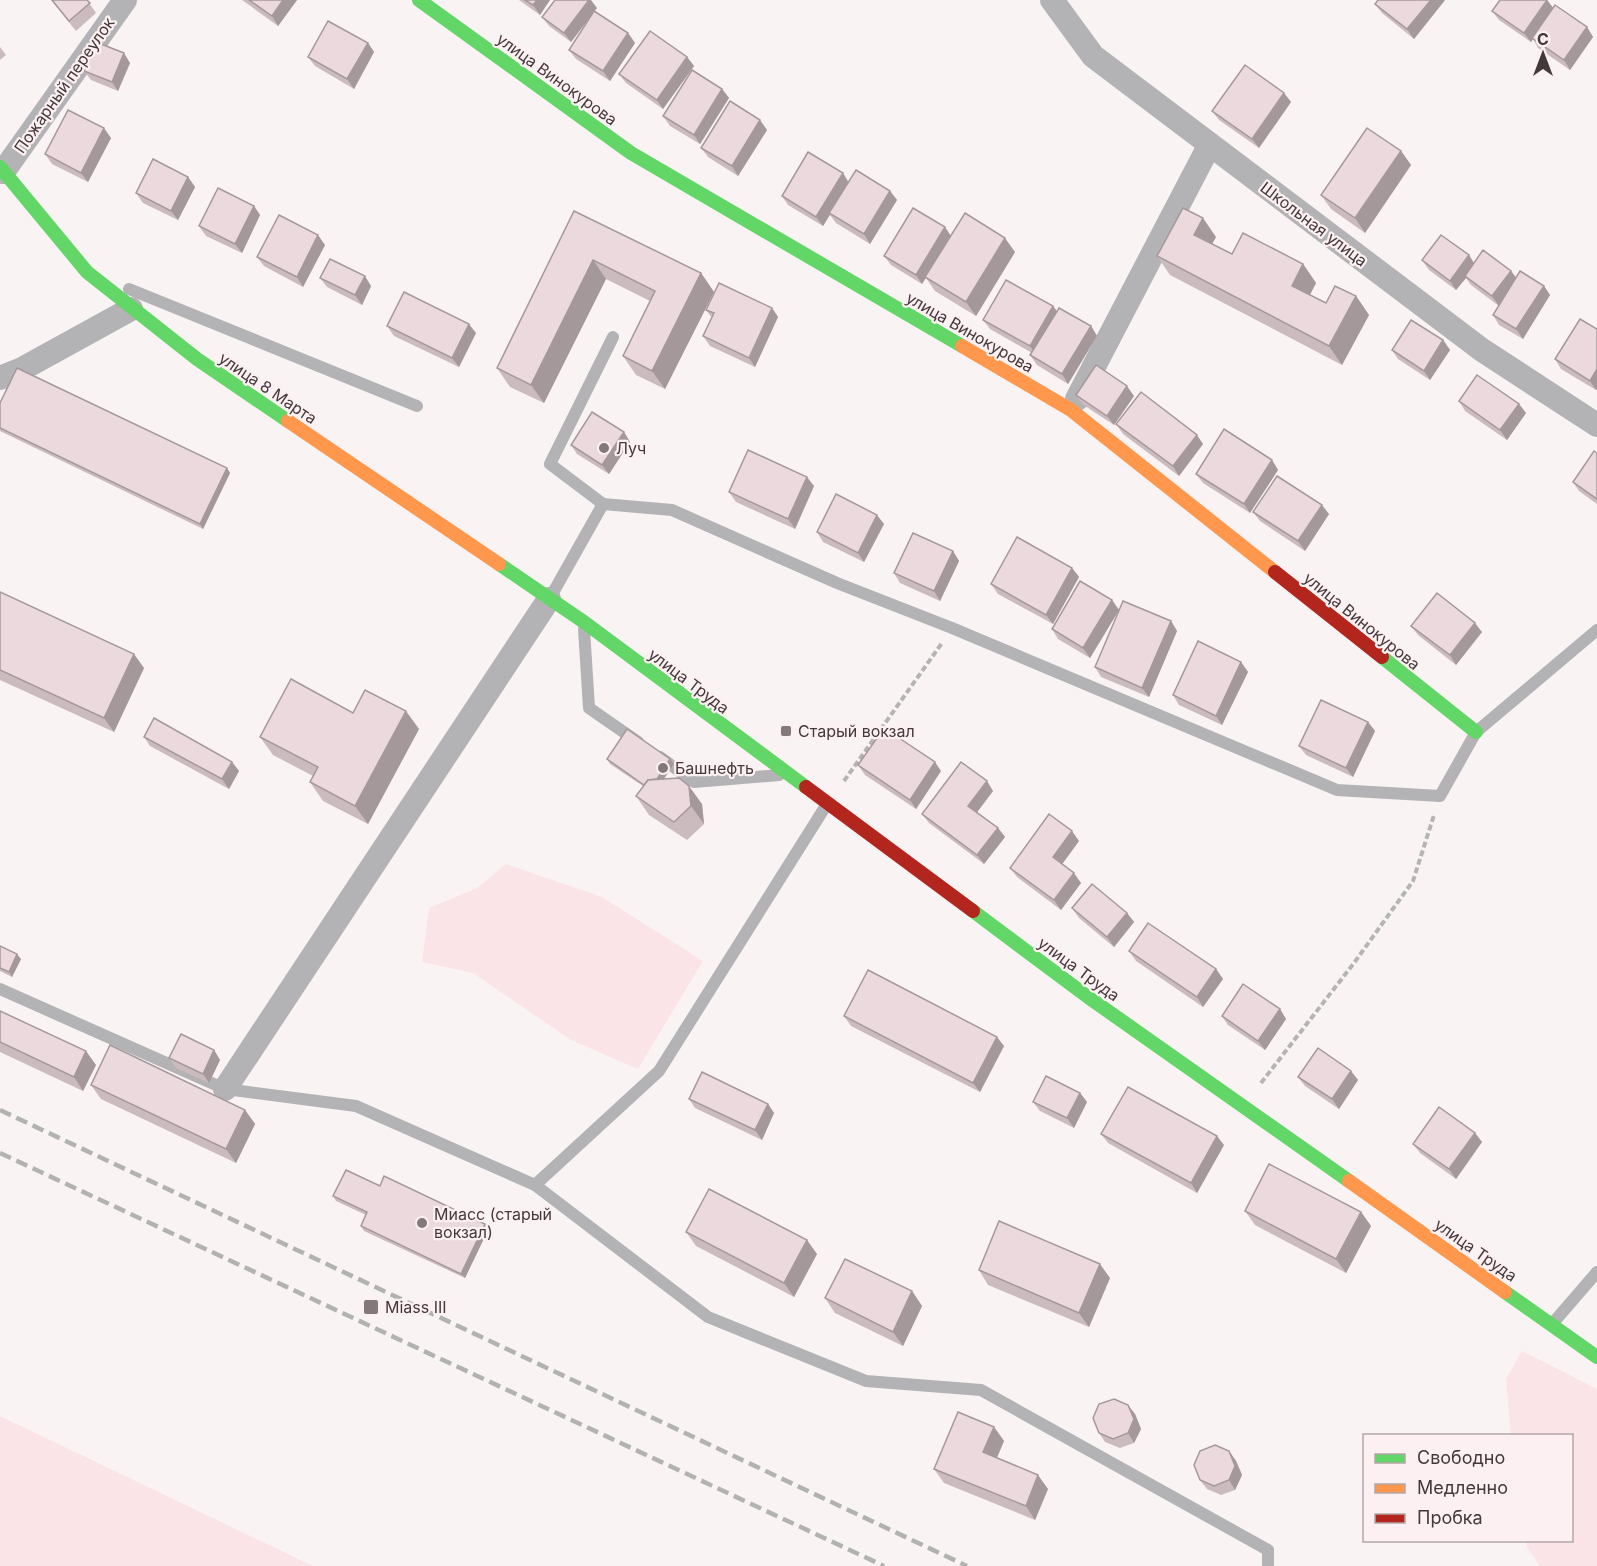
<svg xmlns="http://www.w3.org/2000/svg" width="1597" height="1566" viewBox="0 0 1597 1566" font-family="Inter,sans-serif">
  <style>
    .green { fill: #fae4e8 }
    .lines { fill: none; stroke-linecap: round; stroke-linejoin: round }
    .path { stroke: #b5b4b5; stroke-width: 4; stroke-dasharray: 6 3; stroke-linecap: butt }
    .lane { stroke: #b3b2b4; stroke-width: 12 }
    .street { stroke: #b3b2b4; stroke-width: 24 }
    .fast { stroke: #63d668; stroke-width: 14 }
    .slow { stroke: #ff974d; stroke-width: 14 }
    .jam { stroke: #b3261e; stroke-width: 14 }
    .rail { stroke: #b3b2b3; stroke-width: 4.5; stroke-dasharray: 12 6; stroke-linecap: butt }
    .wall { fill: #cbbbbe }
    .shaded-wall { fill: #a5989b }
    .building { fill: #ecd9dd; stroke: #a5989b; stroke-width: 1.5 }
    .poi-dot { fill: #83797b; stroke: #fdf0f2; stroke-width: 2 }
    .labels { text-anchor: middle; stroke-width: 4.5; stroke-linejoin: round; paint-order: stroke }
    .street-label { font-size: 16px; fill: #43383a; stroke: #fdf0f2 }
    .poi-label { font-size: 16px; fill: #43383a; stroke: #fdf0f2; text-anchor: start }
  </style>
  <rect width="100%" height="100%" fill="#faf3f4"/>
  <g class="green">
    <polygon points="506,864 602,897 703,961 638,1069 571,1040 473,973 422,962 429,908 477,888"/>
    <polygon points="1522,1351 1597,1389 1597,1566 1540,1566 1527,1547 1526,1541 1572,1540 1572,1436 1511,1435 1506,1379"/>
    <polygon points="0,1416 313,1566 0,1566"/>
  </g>
  <g class="lines">
    <g class="path">
      <polyline points="844,781 942,643"/>
      <polyline points="1261,1083 1354,963 1413,881 1434,815"/>
    </g>
    <g class="lane">
      <polyline points="129,289 417,406"/>
      <polyline points="603,504 550,464 613,337"/>
      <polyline points="550,598 603,504 672,510 837,583 952,628 1337,790 1440,796 1476,732 1597,630"/>
      <polyline points="584,629 589,708 638,742"/>
      <polyline points="660,757 694,782 779,775"/>
      <polyline points="0,989 225,1089 356,1106 535,1185 708,1317 866,1381 981,1390 1268,1550 1268,1566"/>
      <polyline points="535,1185 659,1071 827,804"/>
      <polyline points="1553,1323 1597,1272"/>
    </g>
    <g class="street">
      <polyline points="1052,0 1093,56 1482,350 1597,425"/>
      <polyline points="3,172 125,0"/>
      <polyline points="0,378 22,369 131,309"/>
      <polyline points="1077,399 1209,146"/>
      <polyline points="225,1089 549,599"/>
    </g>
    <g class="fast">
      <polyline points="419,0 631,153 962,346"/>
      <polyline points="0,167 87,272 197,359 288,421"/>
      <polyline points="499,564 584,622 806,787"/>
      <polyline points="1382,657 1476,732"/>
      <polyline points="973,911 1088,997 1349,1181"/>
      <polyline points="1505,1292 1597,1357"/>
    </g>
    <g class="slow">
      <polyline points="962,346 1071,410 1275,572"/>
      <polyline points="288,421 499,564"/>
      <polyline points="1349,1181 1505,1292"/>
    </g>
    <g class="jam">
      <polyline points="1275,572 1382,657"/>
      <polyline points="806,787 973,911"/>
    </g>
    <g class="rail">
      <polyline points="0,1110 967,1566"/>
      <polyline points="0,1153 884,1566"/>
    </g>
  </g>
  <g class="wall">
    <polygon points="51,0 87,0 96,13 76,31"/>
    <polygon points="242,0 297,0 278,26"/>
    <polygon points="519,0 550,0 540,15"/>
    <polygon points="1445,0 1414,39 1382,13 1375,4"/>
    <polygon points="1547,0 1553,8 1587,27 1593,37 1570,70 1538,48 1533,39 1531,42 1499,20 1492,11"/>
    <polygon points="597,8 594,11 628,33 635,43 610,81 576,59 569,50 592,14 571,42 549,26 542,17"/>
    <polygon points="368,43 374,52 354,89 315,66 308,57"/>
    <polygon points="0,47 6,55 0,60"/>
    <polygon points="687,57 694,66 663,109 626,83 619,74"/>
    <polygon points="130,63 118,91 91,80 84,71"/>
    <polygon points="722,89 729,98 700,144 670,126 663,116"/>
    <polygon points="1284,93 1291,102 1259,148 1219,120 1212,111"/>
    <polygon points="767,130 738,176 708,157 701,148"/>
    <polygon points="111,138 88,182 52,164 45,154"/>
    <polygon points="1401,151 1411,165 1365,233 1331,209 1321,195"/>
    <polygon points="188,177 195,187 178,220 143,203 136,193"/>
    <polygon points="849,182 890,191 897,200 870,244 836,223 830,215 823,226 788,205 782,196"/>
    <polygon points="254,206 260,215 242,253 206,236 199,226"/>
    <polygon points="574,211 701,273 714,292 665,389 636,375 623,356 650,301 606,279 544,403 510,387 497,368"/>
    <polygon points="951,236 1015,252 976,316 935,291 926,278 922,284 891,265 884,256"/>
    <polygon points="1216,237 1212,244 1232,254 1303,264 1316,283 1310,295 1326,303 1356,296 1369,315 1342,365 1170,275 1157,256"/>
    <polygon points="325,245 303,287 264,266 257,257"/>
    <polygon points="1469,255 1474,263 1511,271 1516,278 1544,286 1550,295 1523,339 1499,325 1493,315 1499,306 1471,285 1466,278 1456,290 1429,270 1422,260"/>
    <polygon points="320,278 371,286 362,305 327,287"/>
    <polygon points="1053,306 1057,311 1091,326 1097,336 1068,384 1037,365 1030,355 1032,353 990,329 983,320"/>
    <polygon points="772,308 778,317 755,367 710,346 703,336 712,318 706,310"/>
    <polygon points="387,326 476,333 459,367 394,336"/>
    <polygon points="1597,329 1597,389 1596,390 1561,369 1555,359"/>
    <polygon points="1443,340 1450,350 1430,380 1398,359 1392,350"/>
    <polygon points="1076,395 1134,396 1114,425 1082,404"/>
    <polygon points="1459,401 1519,404 1526,413 1507,440 1465,411"/>
    <polygon points="0,403 227,468 230,473 203,529 0,431"/>
    <polygon points="1116,424 1203,444 1179,476 1123,434"/>
    <polygon points="624,432 630,442 609,474 577,454 571,445"/>
    <polygon points="1597,453 1597,504 1579,491 1573,482"/>
    <polygon points="1272,460 1278,470 1250,513 1203,483 1196,474"/>
    <polygon points="814,486 795,529 736,502 729,492"/>
    <polygon points="1253,512 1329,514 1305,551 1260,521"/>
    <polygon points="884,524 864,562 823,542 817,532"/>
    <polygon points="953,551 959,561 940,601 900,583 894,573"/>
    <polygon points="1072,568 1079,577 1053,624 998,594 991,584"/>
    <polygon points="0,592 144,668 114,732 0,680"/>
    <polygon points="1112,600 1119,610 1090,658 1058,639 1052,629"/>
    <polygon points="1171,621 1177,631 1149,697 1101,677 1095,667"/>
    <polygon points="1411,626 1482,632 1456,665 1418,635"/>
    <polygon points="1241,662 1248,672 1222,725 1179,705 1173,695"/>
    <polygon points="353,713 419,729 368,824 323,801 310,782 313,776 273,755 260,737"/>
    <polygon points="1368,722 1375,731 1353,777 1306,755 1299,746"/>
    <polygon points="144,737 232,762 239,771 229,789 150,746"/>
    <polygon points="607,759 674,764 664,779 702,804 704,824 687,840 649,815 636,796 643,786 610,764"/>
    <polygon points="858,765 941,771 916,809 865,775"/>
    <polygon points="993,791 977,812 998,828 1005,837 984,864 929,823 922,814"/>
    <polygon points="1079,841 1062,864 1081,883 1061,910 1017,877 1010,868"/>
    <polygon points="1072,908 1127,913 1134,922 1114,947 1079,918"/>
    <polygon points="0,946 21,959 12,977 0,971"/>
    <polygon points="1129,951 1216,969 1223,979 1203,1007 1136,961"/>
    <polygon points="1280,1009 1286,1019 1265,1050 1228,1025 1222,1016"/>
    <polygon points="0,1011 96,1065 83,1091 0,1052"/>
    <polygon points="844,1016 1004,1046 980,1092 851,1026"/>
    <polygon points="214,1050 220,1060 209,1083 176,1068 169,1058"/>
    <polygon points="1298,1077 1358,1080 1339,1109 1305,1086"/>
    <polygon points="91,1085 245,1110 255,1124 236,1163 101,1099"/>
    <polygon points="1080,1093 1087,1102 1074,1128 1040,1111 1033,1102"/>
    <polygon points="689,1099 768,1104 774,1113 762,1140 695,1108"/>
    <polygon points="1475,1133 1482,1142 1456,1179 1420,1153 1413,1144"/>
    <polygon points="1101,1134 1224,1145 1197,1193 1108,1143"/>
    <polygon points="380,1186 489,1228 465,1278 364,1231 361,1226 366,1215 336,1201 333,1196"/>
    <polygon points="1245,1211 1361,1212 1371,1226 1346,1273 1255,1225"/>
    <polygon points="686,1232 817,1254 794,1297 696,1246"/>
    <polygon points="979,1270 1110,1278 1089,1327 988,1285"/>
    <polygon points="912,1291 922,1306 903,1346 835,1313 825,1298"/>
    <polygon points="1135,1414 1141,1429 1134,1443 1120,1448 1105,1442 1099,1433"/>
    <polygon points="994,1427 1004,1441 997,1458 1048,1489 1035,1520 944,1483 934,1469"/>
    <polygon points="1229,1451 1236,1461 1242,1475 1235,1490 1221,1495 1207,1489 1200,1480"/>
  </g>
  <g class="shaded-wall">
    <polygon points="283,0 297,0 278,26 272,16"/>
    <polygon points="537,0 550,0 540,15 533,5"/>
    <polygon points="589,0 591,0 597,8 571,42 564,33"/>
    <polygon points="1431,0 1445,0 1414,39 1407,29"/>
    <polygon points="1547,0 1554,9 1531,42 1524,33"/>
    <polygon points="1587,27 1593,37 1570,70 1564,60"/>
    <polygon points="628,33 635,43 610,81 603,71"/>
    <polygon points="368,43 374,52 354,89 347,79"/>
    <polygon points="124,53 130,63 118,91 112,82"/>
    <polygon points="687,57 694,66 663,109 657,100"/>
    <polygon points="722,89 729,98 700,144 694,135"/>
    <polygon points="1284,93 1291,102 1259,148 1252,139"/>
    <polygon points="760,120 767,130 738,176 732,166"/>
    <polygon points="104,128 111,138 88,182 81,173"/>
    <polygon points="1401,151 1411,165 1365,233 1355,218"/>
    <polygon points="843,173 849,183 823,226 816,217"/>
    <polygon points="188,177 195,187 178,220 171,211"/>
    <polygon points="890,191 897,200 870,244 864,234"/>
    <polygon points="254,206 260,215 242,253 235,244"/>
    <polygon points="1203,218 1216,237 1207,253 1194,235"/>
    <polygon points="945,227 951,236 922,284 916,275"/>
    <polygon points="318,235 325,245 303,287 297,277"/>
    <polygon points="1005,238 1015,252 976,316 966,302"/>
    <polygon points="1469,255 1475,265 1465,276 1466,278 1456,290 1450,281"/>
    <polygon points="593,260 606,279 544,403 531,385"/>
    <polygon points="1303,264 1316,283 1305,304 1292,286"/>
    <polygon points="1511,271 1518,280 1499,306 1492,296"/>
    <polygon points="701,273 714,292 665,389 652,371"/>
    <polygon points="365,276 371,286 362,305 355,295"/>
    <polygon points="1544,286 1550,295 1523,339 1516,329"/>
    <polygon points="1356,296 1369,315 1342,365 1329,346"/>
    <polygon points="1053,306 1059,315 1037,356 1030,346"/>
    <polygon points="772,308 778,317 755,367 749,358"/>
    <polygon points="469,324 476,333 459,367 452,358"/>
    <polygon points="1091,326 1097,336 1068,384 1062,374"/>
    <polygon points="1443,340 1450,350 1430,380 1424,371"/>
    <polygon points="1597,369 1597,389 1596,390 1590,381"/>
    <polygon points="1127,386 1134,396 1114,425 1107,416"/>
    <polygon points="1519,404 1526,413 1507,440 1500,430"/>
    <polygon points="624,432 630,442 609,474 602,465"/>
    <polygon points="1197,435 1203,444 1179,476 1173,466"/>
    <polygon points="1272,460 1278,470 1250,513 1244,504"/>
    <polygon points="227,468 230,473 203,529 200,524"/>
    <polygon points="807,477 814,486 795,529 788,519"/>
    <polygon points="1322,505 1329,514 1305,551 1298,541"/>
    <polygon points="877,515 884,524 864,562 858,553"/>
    <polygon points="953,551 959,561 940,601 934,591"/>
    <polygon points="1072,568 1079,577 1053,624 1046,615"/>
    <polygon points="1112,600 1119,610 1090,658 1083,648"/>
    <polygon points="1171,621 1177,631 1149,697 1142,688"/>
    <polygon points="1475,623 1482,632 1456,665 1450,655"/>
    <polygon points="134,654 144,668 114,732 104,718"/>
    <polygon points="1241,662 1248,672 1222,725 1216,716"/>
    <polygon points="406,711 419,729 368,824 355,806"/>
    <polygon points="1368,722 1375,731 1353,777 1346,768"/>
    <polygon points="670,759 674,764 654,793 651,789"/>
    <polygon points="232,762 239,771 229,789 222,779"/>
    <polygon points="935,762 941,771 916,809 910,800"/>
    <polygon points="987,781 993,791 975,815 968,806"/>
    <polygon points="689,786 702,804 704,824 691,806"/>
    <polygon points="998,828 1005,837 984,864 977,855"/>
    <polygon points="1072,831 1079,841 1060,867 1053,857"/>
    <polygon points="1074,873 1081,883 1061,910 1054,900"/>
    <polygon points="1127,913 1134,922 1114,947 1107,937"/>
    <polygon points="17,954 21,959 12,977 9,972"/>
    <polygon points="1216,969 1223,979 1203,1007 1197,997"/>
    <polygon points="1280,1009 1286,1019 1265,1050 1258,1041"/>
    <polygon points="997,1037 1004,1046 980,1092 973,1083"/>
    <polygon points="214,1050 220,1060 209,1083 203,1074"/>
    <polygon points="86,1051 96,1065 83,1091 74,1077"/>
    <polygon points="1351,1071 1358,1080 1339,1109 1332,1099"/>
    <polygon points="1080,1093 1087,1102 1074,1128 1067,1118"/>
    <polygon points="768,1104 774,1113 762,1140 755,1130"/>
    <polygon points="245,1110 255,1124 236,1163 226,1149"/>
    <polygon points="1475,1133 1482,1142 1456,1179 1449,1169"/>
    <polygon points="1217,1136 1224,1145 1197,1193 1191,1183"/>
    <polygon points="1361,1212 1371,1226 1346,1273 1336,1259"/>
    <polygon points="485,1224 489,1228 465,1278 461,1274"/>
    <polygon points="807,1240 817,1254 794,1297 784,1283"/>
    <polygon points="1100,1264 1110,1278 1089,1327 1079,1313"/>
    <polygon points="912,1291 922,1306 903,1346 893,1332"/>
    <polygon points="1128,1405 1135,1414 1141,1429 1134,1443 1128,1433"/>
    <polygon points="994,1427 1004,1441 993,1466 983,1452"/>
    <polygon points="1229,1451 1236,1461 1242,1475 1235,1490 1229,1480"/>
    <polygon points="1038,1475 1048,1489 1035,1520 1026,1506"/>
  </g>
  <g class="building">
    <polygon points="52,0 87,0 90,3 69,21"/>
    <polygon points="249,0 283,0 272,16"/>
    <polygon points="525,0 537,0 533,5"/>
    <polygon points="555,0 589,0 564,33 542,17"/>
    <polygon points="1378,0 1431,0 1407,29 1375,4"/>
    <polygon points="1500,0 1547,0 1524,33 1492,11"/>
    <polygon points="1555,5 1587,27 1564,60 1532,38"/>
    <polygon points="594,11 628,33 603,71 569,50"/>
    <polygon points="328,21 368,43 347,79 308,57"/>
    <polygon points="650,31 687,57 657,100 619,74"/>
    <polygon points="96,42 124,53 112,82 84,71"/>
    <polygon points="1245,65 1284,93 1252,139 1212,111"/>
    <polygon points="692,70 722,89 694,135 663,116"/>
    <polygon points="730,101 760,120 732,166 701,148"/>
    <polygon points="68,110 104,128 81,173 45,154"/>
    <polygon points="1367,128 1401,151 1355,218 1321,195"/>
    <polygon points="808,152 843,173 816,217 782,196"/>
    <polygon points="153,159 188,177 171,211 136,193"/>
    <polygon points="856,170 890,191 864,234 829,213"/>
    <polygon points="218,188 254,206 235,244 199,226"/>
    <polygon points="913,208 945,227 916,275 884,256"/>
    <polygon points="1183,208 1203,218 1194,235 1232,254 1243,233 1303,264 1292,286 1326,303 1335,286 1356,296 1329,346 1157,256"/>
    <polygon points="574,211 701,273 652,371 623,356 655,291 593,260 531,385 497,368"/>
    <polygon points="965,213 1005,238 966,302 925,277"/>
    <polygon points="279,215 318,235 297,277 257,257"/>
    <polygon points="1441,235 1469,255 1450,281 1422,260"/>
    <polygon points="1483,250 1511,271 1492,296 1465,276"/>
    <polygon points="330,259 365,276 355,295 320,278"/>
    <polygon points="1520,271 1544,286 1516,329 1493,315"/>
    <polygon points="1006,280 1053,306 1030,346 983,320"/>
    <polygon points="719,283 772,308 749,358 703,336 714,313 706,310"/>
    <polygon points="404,292 469,324 452,358 387,326"/>
    <polygon points="1059,308 1091,326 1062,374 1030,355"/>
    <polygon points="1580,319 1597,329 1597,369 1590,381 1555,359"/>
    <polygon points="1411,320 1443,340 1424,371 1392,350"/>
    <polygon points="1096,365 1127,386 1107,416 1076,395"/>
    <polygon points="17,368 227,468 200,524 0,428 0,403"/>
    <polygon points="1477,375 1519,404 1500,430 1459,401"/>
    <polygon points="1141,392 1197,435 1173,466 1116,424"/>
    <polygon points="592,412 624,432 602,465 571,445"/>
    <polygon points="1224,429 1272,460 1244,504 1196,474"/>
    <polygon points="748,450 807,477 788,519 729,492"/>
    <polygon points="1594,451 1597,453 1597,499 1573,482"/>
    <polygon points="1277,476 1322,505 1298,541 1253,512"/>
    <polygon points="836,494 877,515 858,553 817,532"/>
    <polygon points="913,533 953,551 934,591 894,573"/>
    <polygon points="1017,537 1072,568 1046,615 991,584"/>
    <polygon points="1080,581 1112,600 1083,648 1052,629"/>
    <polygon points="0,592 134,654 104,718 0,670"/>
    <polygon points="1437,593 1475,623 1450,655 1411,626"/>
    <polygon points="1123,601 1171,621 1142,688 1095,667"/>
    <polygon points="1198,641 1241,662 1216,716 1173,695"/>
    <polygon points="291,679 353,713 365,690 406,711 355,806 310,782 318,767 260,737"/>
    <polygon points="1321,700 1368,722 1346,768 1299,746"/>
    <polygon points="154,718 232,762 222,779 144,737"/>
    <polygon points="884,728 935,762 910,800 858,765"/>
    <polygon points="627,729 670,759 657,779 648,780 644,785 607,759"/>
    <polygon points="961,762 987,781 968,806 998,828 977,855 922,814"/>
    <polygon points="679,778 689,786 691,806 674,822 636,796 648,780"/>
    <polygon points="1049,814 1072,831 1053,857 1074,873 1054,900 1010,868"/>
    <polygon points="1092,884 1127,913 1107,937 1072,908"/>
    <polygon points="1148,923 1216,969 1197,997 1129,951"/>
    <polygon points="0,946 17,954 9,972 0,968"/>
    <polygon points="868,970 997,1037 973,1083 844,1016"/>
    <polygon points="1243,984 1280,1009 1258,1041 1222,1016"/>
    <polygon points="0,1011 86,1051 74,1077 0,1042"/>
    <polygon points="181,1034 214,1050 203,1074 169,1058"/>
    <polygon points="110,1045 245,1110 226,1149 91,1085"/>
    <polygon points="1318,1048 1351,1071 1332,1099 1298,1077"/>
    <polygon points="702,1072 768,1104 755,1130 689,1099"/>
    <polygon points="1046,1076 1080,1093 1067,1118 1033,1102"/>
    <polygon points="1128,1087 1217,1136 1191,1183 1101,1134"/>
    <polygon points="1439,1107 1475,1133 1449,1169 1413,1144"/>
    <polygon points="1269,1164 1361,1212 1336,1259 1245,1211"/>
    <polygon points="346,1170 380,1186 384,1176 485,1224 461,1274 361,1226 367,1212 333,1196"/>
    <polygon points="709,1189 807,1240 784,1283 686,1232"/>
    <polygon points="999,1221 1100,1264 1079,1313 979,1270"/>
    <polygon points="845,1259 912,1291 893,1332 825,1298"/>
    <polygon points="1114,1399 1128,1405 1134,1419 1128,1433 1113,1439 1099,1433 1093,1418 1099,1404"/>
    <polygon points="958,1412 994,1427 983,1452 1038,1475 1026,1506 934,1469"/>
    <polygon points="1215,1445 1229,1451 1235,1466 1229,1480 1214,1486 1200,1480 1194,1465 1200,1451"/>
  </g>
  <g class="poi-dot">
    <circle cx="604" cy="448" r="6"/>
    <rect x="780" y="725" width="12" height="12" rx="3"/>
    <circle cx="663" cy="768" r="6"/>
    <circle cx="422" cy="1223" r="6"/>
    <rect x="363" y="1299" width="16" height="16" rx="3"/>
  </g>
  <g class="labels">
    <g class="street-label">
      <text transform="translate(557 79) rotate(36)" y="6">улица Винокурова</text>
      <text transform="translate(64 85) rotate(-55)" y="6">Пожарный переулок</text>
      <text transform="translate(1314 224) rotate(37)" y="6">Школьная улица</text>
      <text transform="translate(970 332) rotate(30)" y="6">улица Винокурова</text>
      <text transform="translate(268 388) rotate(34)" y="6">улица 8 Марта</text>
      <text transform="translate(1362 621) rotate(39)" y="6">улица Винокурова</text>
      <text transform="translate(689 681) rotate(37)" y="6">улица Труда</text>
      <text transform="translate(1079 969) rotate(36)" y="6">улица Труда</text>
      <text transform="translate(1476 1250) rotate(35)" y="6">улица Труда</text>
    </g>
    <g class="poi-label">
      <text x="616" y="454">Луч</text>
      <text x="798" y="737">Старый вокзал</text>
      <text x="675" y="774">Башнефть</text>
      <text x="434" y="1220">Миасс (старый<tspan x="434" dy="18">вокзал)</tspan></text>
      <text x="385" y="1313">Miass III</text>
    </g>
  </g>
  <rect x="1363" y="1434" width="210" height="108" fill="#fdf0f2" stroke="#b3a6a8" stroke-width="1.5"/>
  <rect x="1375" y="1454" width="30" height="9" fill="#63d668" stroke="#b3a6a8" stroke-width="1.5"/>
  <text x="1417" y="1464" font-size="18" fill="#43383a">Свободно</text>
  <rect x="1375" y="1484" width="30" height="9" fill="#ff974d" stroke="#b3a6a8" stroke-width="1.5"/>
  <text x="1417" y="1494" font-size="18" fill="#43383a">Медленно</text>
  <rect x="1375" y="1514" width="30" height="9" fill="#b3261e" stroke="#b3a6a8" stroke-width="1.5"/>
  <text x="1417" y="1524" font-size="18" fill="#43383a">Пробка</text>
  <g transform="translate(1543 54)" stroke="#fdf0f2" stroke-width="4.5" paint-order="stroke">
  <path d="M0-4.5L10 22L0 15L-10 22Z" fill="#43383a"/>
  <text y="-9" font-size="16" font-weight="bold" text-anchor="middle" fill="#43383a">С</text>
  </g>
</svg>
